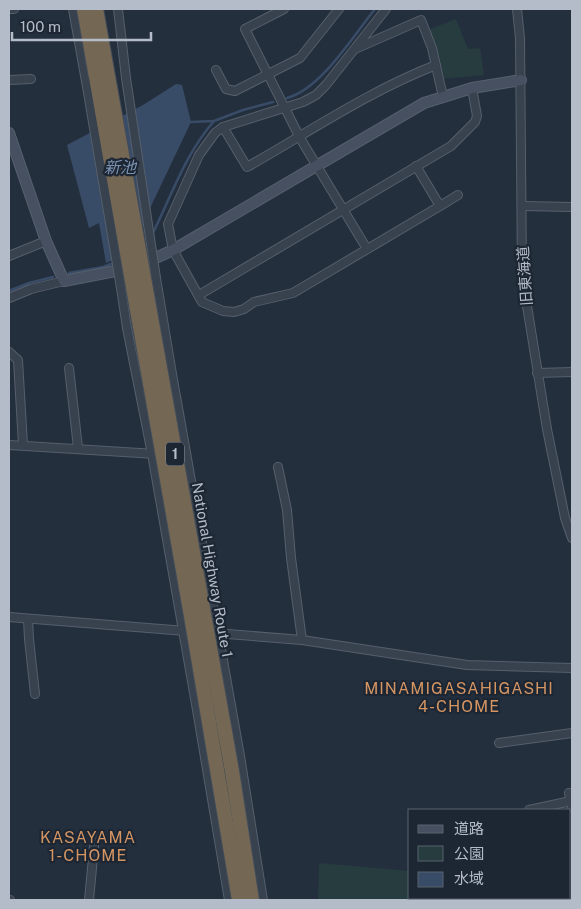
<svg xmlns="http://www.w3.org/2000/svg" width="581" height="909" viewBox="0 0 581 909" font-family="'Public Sans','Noto Sans JP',sans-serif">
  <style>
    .green { fill: #263c3f }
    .water { fill: #394c67 }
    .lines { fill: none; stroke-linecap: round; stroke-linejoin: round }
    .stream { stroke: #394c67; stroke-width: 2.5 }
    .street-casing { stroke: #565f6c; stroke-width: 10 }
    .secondary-casing { stroke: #565f6c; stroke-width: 12 }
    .street { stroke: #38414e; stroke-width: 8 }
    .secondary { stroke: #465061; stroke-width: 10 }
    .street-bridge-casing { stroke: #565f6c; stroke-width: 10; stroke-linecap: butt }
    .highway-bridge-casing { stroke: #434c59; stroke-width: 16; stroke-linecap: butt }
    .street-bridge { stroke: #38414e; stroke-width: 8 }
    .highway-bridge { stroke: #746855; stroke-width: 14 }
    .labels { text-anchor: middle; stroke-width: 4.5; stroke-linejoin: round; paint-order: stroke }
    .shield { fill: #1d2633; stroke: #878f9c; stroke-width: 1 }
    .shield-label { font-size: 14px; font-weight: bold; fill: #b4bcc9 }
    .street-label { font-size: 15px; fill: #b4bcc9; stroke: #1d2633 }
    .water-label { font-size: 16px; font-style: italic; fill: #7c92b1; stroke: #1d2633 }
    .neighbourhood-label { font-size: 16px; letter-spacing: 1px; fill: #d59563; stroke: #1d2633 }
  </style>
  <rect width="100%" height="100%" fill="#242f3e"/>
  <g class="green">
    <polygon points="456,19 468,49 480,48 484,75 442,79 436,45 427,30"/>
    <polygon points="319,863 410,871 410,898 502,898 501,900 318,900"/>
  </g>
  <polygon class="water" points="176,84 182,85 191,122 152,204 132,252 106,263 99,223 89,228 67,145 143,105"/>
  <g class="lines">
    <g class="stream">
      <path d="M287,98C321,89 353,36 375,9"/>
      <polyline points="191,122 214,121 243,110 273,102"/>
      <path d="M152,235C171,197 185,154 214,121"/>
      <polyline points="69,273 103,267 116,262"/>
      <polyline points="9,291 29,283 53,277"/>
    </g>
    <g class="street-casing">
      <g id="street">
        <polyline points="9,9 14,9"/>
        <polyline points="73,9 86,81"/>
        <polyline points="118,9 126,78"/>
        <polyline points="284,9 245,29 300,138 367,249"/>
        <polyline points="386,9 326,85 316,95 303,102 223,127 215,133 199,155 168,224 173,250 202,302 223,311 234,312 244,309 254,302 293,293 440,206 416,166"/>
        <polyline points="517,9 520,38 522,275 547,429 565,518 572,538"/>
        <polyline points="355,49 421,20 432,48 443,97"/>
        <polyline points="216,70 226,89 235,91 300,58 339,9"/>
        <polyline points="9,80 31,79"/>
        <path d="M223,127L247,167C309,132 369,91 436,65"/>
        <polyline points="440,206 458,195"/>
        <polyline points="522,206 572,207"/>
        <polyline points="9,256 46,241"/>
        <polyline points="156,278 172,374 240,756 263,900"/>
        <polyline points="121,288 127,328 152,454 197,710 229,900"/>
        <polyline points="199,295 451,146 475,122 477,116 472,88"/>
        <polyline points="9,298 31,289 64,281"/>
        <polyline points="9,352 18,360 23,445"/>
        <polyline points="69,368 78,448"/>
        <polyline points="537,373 572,372"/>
        <polyline points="9,445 156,454"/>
        <polyline points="278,467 287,510 291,558 302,640"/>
        <polyline points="9,617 186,631"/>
        <polyline points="28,619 29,639 35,694"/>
        <polyline points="215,633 302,640 467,665 572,668"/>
        <polyline points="499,743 572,733"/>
        <polyline points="569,793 572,807"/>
        <polyline points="529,810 571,801"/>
        <polyline points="9,900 10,900"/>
        <polyline points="89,900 95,836"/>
      </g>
    </g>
    <g class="secondary-casing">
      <polyline id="secondary" points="9,133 46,241 64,281 136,267 173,250 424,103 472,88 521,80"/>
    </g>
    <use href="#street" class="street"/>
    <use href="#secondary" class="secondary"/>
    <g class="street-bridge-casing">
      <g id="street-bridge">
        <polyline points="126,78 156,278"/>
        <polyline points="86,81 121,288"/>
      </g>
    </g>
    <g class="highway-bridge-casing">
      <g id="highway-bridge">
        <polyline points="84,9 191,616 239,900"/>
        <polyline points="96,9 232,771 252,900"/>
      </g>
    </g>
    <use href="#street-bridge" class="street-bridge"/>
    <use href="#highway-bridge" class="highway-bridge"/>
  </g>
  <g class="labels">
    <rect class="shield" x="166" y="442.5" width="18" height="23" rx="4"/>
    <g class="shield-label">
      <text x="175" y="459">1</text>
    </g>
    <g class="street-label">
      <text transform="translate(525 276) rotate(-94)" y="5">旧東海道</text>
      <text transform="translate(212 570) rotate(80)" y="5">National Highway Route 1</text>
    </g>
    <g class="water-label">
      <text x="120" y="173">新池</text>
    </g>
    <g class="neighbourhood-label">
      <text x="459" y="694">MINAMIGASAHIGASHI<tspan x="459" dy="18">4-CHOME</tspan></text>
      <text x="88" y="843">KASAYAMA<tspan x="88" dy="18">1-CHOME</tspan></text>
    </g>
  </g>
  <rect width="581" height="909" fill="none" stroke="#b4bcc9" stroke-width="20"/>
  <rect x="408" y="809" width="162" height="90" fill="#1d2633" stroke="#59626f"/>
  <rect x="418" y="825" width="25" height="8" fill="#465061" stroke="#59626f"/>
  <text x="454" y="834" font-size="15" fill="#b4bcc9">道路</text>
  <rect x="418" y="846" width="25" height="15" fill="#263c3f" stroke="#59626f"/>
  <text x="454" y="859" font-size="15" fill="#b4bcc9">公園</text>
  <rect x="418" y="872" width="25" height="15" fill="#394c67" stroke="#59626f"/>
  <text x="454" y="884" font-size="15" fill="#b4bcc9">水域</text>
  <path d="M12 32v8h139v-8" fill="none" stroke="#b4bcc9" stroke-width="2.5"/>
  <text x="20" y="32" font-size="15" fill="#b4bcc9" stroke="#1d2633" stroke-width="4" paint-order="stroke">100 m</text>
</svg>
